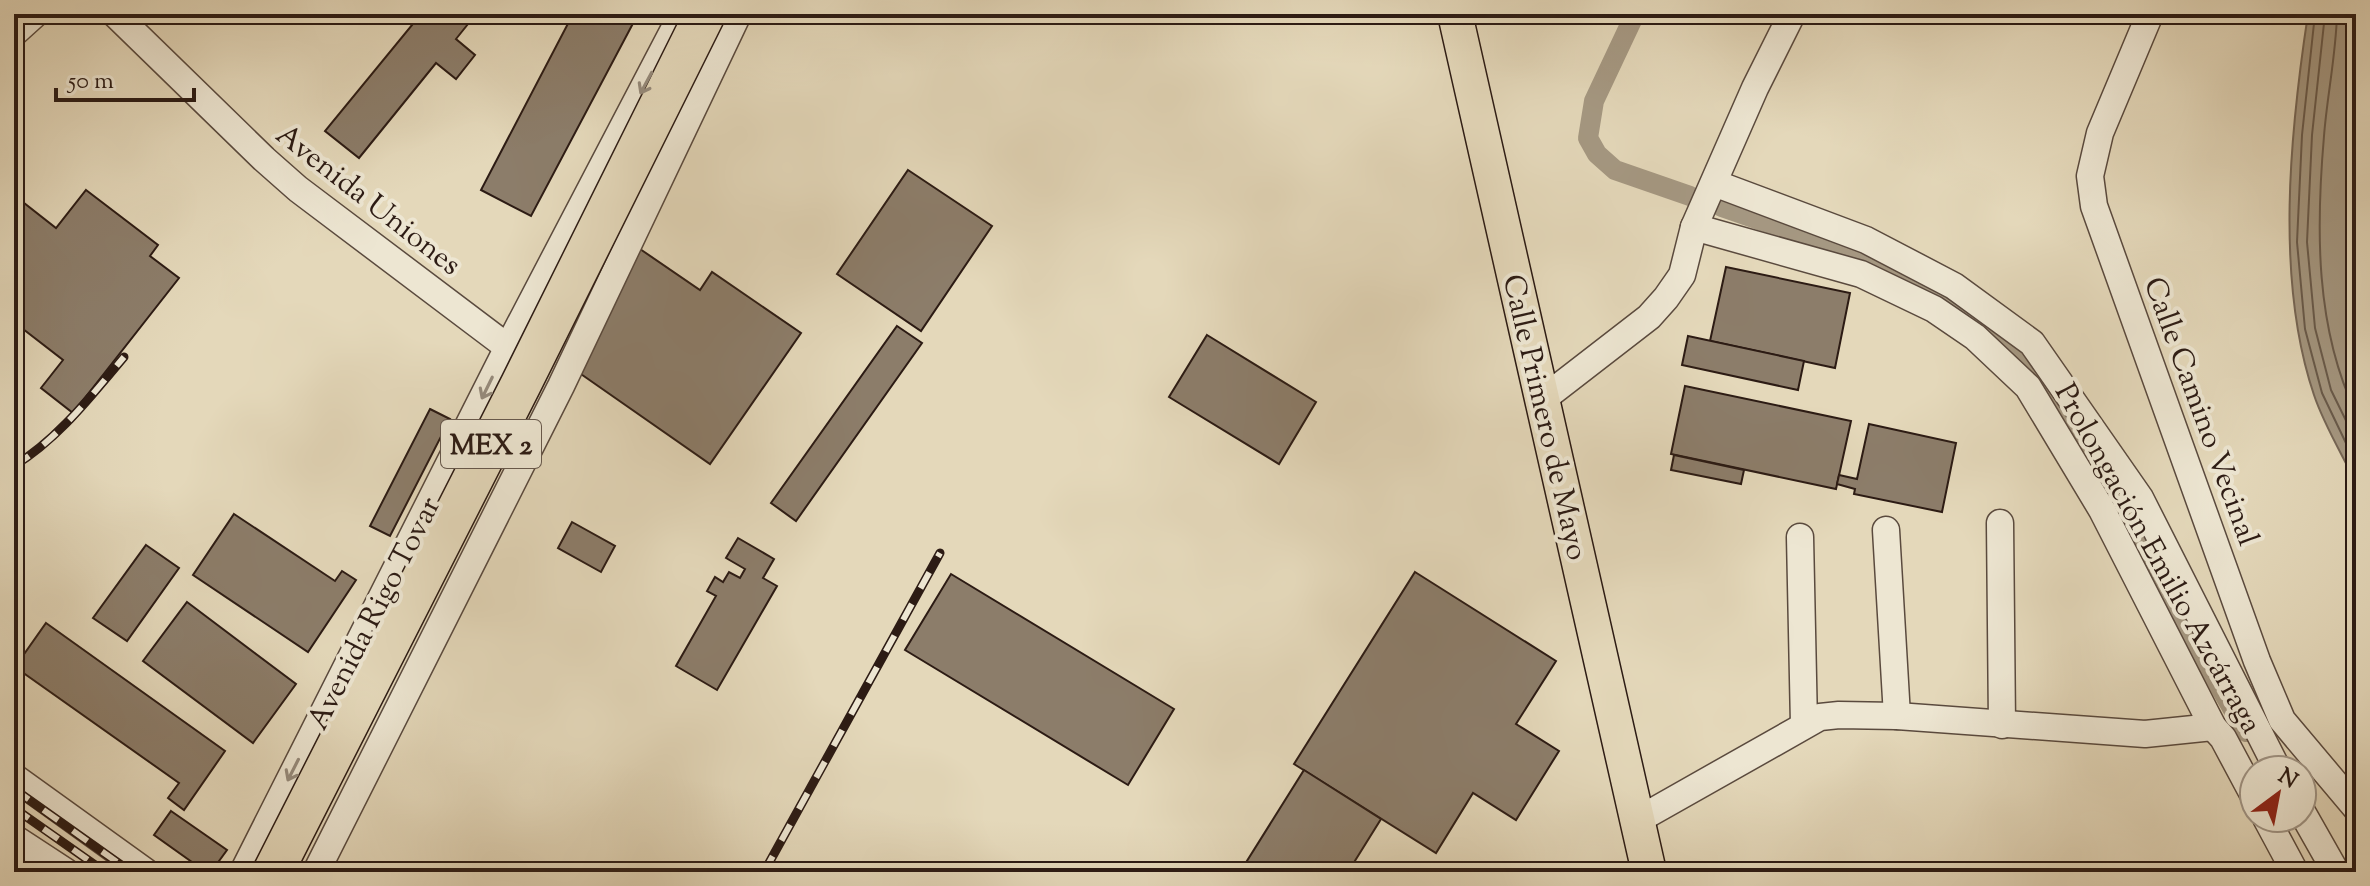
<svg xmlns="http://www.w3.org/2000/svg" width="2370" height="886" viewBox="0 0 2370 886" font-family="'Sorts Mill Goudy',serif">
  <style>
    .water { fill: #a59882; stroke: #756656; stroke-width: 2 }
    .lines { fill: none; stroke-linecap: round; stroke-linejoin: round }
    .shore { stroke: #685a4b; stroke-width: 2 }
    .canal { stroke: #a59882; stroke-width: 20 }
    .building { fill: #8c7d6a; stroke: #2c1b14; stroke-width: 2 }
    .minor-casing { stroke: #5a4a3e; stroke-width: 29 }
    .major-casing { stroke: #2c1b14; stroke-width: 37 }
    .minor { stroke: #ede6d2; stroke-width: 26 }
    .major { stroke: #e4d8ba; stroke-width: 34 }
    .rail-casing { stroke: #2c1b14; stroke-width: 9 }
    .rail { stroke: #ede6d2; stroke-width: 6; stroke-dasharray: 18; stroke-linecap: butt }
    .highway-bridge-casing { stroke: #2c1b14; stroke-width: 43; stroke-linecap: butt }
    .highway-bridge { stroke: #e4d8ba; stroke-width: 40 }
    .oneway { stroke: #968b7c }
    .labels { text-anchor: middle; stroke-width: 8; stroke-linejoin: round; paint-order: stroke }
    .shield { fill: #ede6d2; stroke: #66584d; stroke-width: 2 }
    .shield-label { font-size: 28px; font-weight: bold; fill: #2c1b14 }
    .street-label { font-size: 30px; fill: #2c1b14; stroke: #ede6d2 }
  </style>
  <rect width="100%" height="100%" fill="#e4d8ba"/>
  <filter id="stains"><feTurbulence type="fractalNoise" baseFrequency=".0025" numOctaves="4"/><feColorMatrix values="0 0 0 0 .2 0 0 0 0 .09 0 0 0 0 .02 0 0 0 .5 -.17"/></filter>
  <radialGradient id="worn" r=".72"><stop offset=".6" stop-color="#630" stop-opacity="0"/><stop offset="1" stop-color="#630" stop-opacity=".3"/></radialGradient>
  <path class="water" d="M2308,14H2356V483C2342,454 2324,425 2314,395C2275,280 2290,132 2308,14Z"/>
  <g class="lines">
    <g class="shore">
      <polyline points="2315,14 2302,135 2297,242 2305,329 2322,393 2356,464"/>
      <polyline points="2325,14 2312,135 2307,242 2315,328 2331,390 2356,441"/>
      <path d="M2337,14C2336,55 2327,96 2324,136C2316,228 2315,328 2356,413"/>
    </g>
    <g class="canal">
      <polyline points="1635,14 1594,101 1588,138 1597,154 1615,170 1690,196"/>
      <path d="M1722,207C1815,239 1909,273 1991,329C2007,340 2022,357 2036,371L2246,732"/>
    </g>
  </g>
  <g class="building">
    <polygon points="421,14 476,14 456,39 475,55 456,79 436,63 359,158 325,131"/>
    <polygon points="573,14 638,14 531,216 481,190"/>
    <polygon points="908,170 992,226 921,331 837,274"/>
    <polygon points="86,190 158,245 150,256 179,278 73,413 41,388 63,360 14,322 14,217 24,203 56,228"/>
    <polygon points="640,249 700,290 712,272 801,333 710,464 578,372"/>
    <polygon points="1726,267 1850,293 1835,368 1710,341"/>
    <polygon points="897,326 922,343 796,521 771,503"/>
    <polygon points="1207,335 1316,402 1279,464 1169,397"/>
    <polygon points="1688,336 1804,361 1798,390 1682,365"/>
    <polygon points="1685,386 1851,421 1836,489 1671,454"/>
    <polygon points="430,409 450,419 390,536 370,526"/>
    <polygon points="1869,424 1956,443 1942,512 1854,494 1855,489 1837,484 1839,475 1857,479"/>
    <polygon points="1674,455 1744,470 1741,484 1671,470"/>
    <polygon points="234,514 335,581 342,571 356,580 308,652 193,575"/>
    <polygon points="572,522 615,546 601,572 558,548"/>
    <polygon points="738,538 774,559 763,578 777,586 717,690 676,666 716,596 707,591 715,577 723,582 729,572 740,578 745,569 726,558"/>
    <polygon points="146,545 179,568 127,641 93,618"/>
    <polygon points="1415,572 1556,661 1516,724 1559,751 1516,820 1473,793 1436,853 1294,764"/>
    <polygon points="951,574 1174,709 1128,785 905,650"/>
    <polygon points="187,602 296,684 253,743 143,661"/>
    <polygon points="46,623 225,751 184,810 168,798 179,783 15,667"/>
    <polygon points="1304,770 1381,819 1348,872 1240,872"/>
    <polygon points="171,811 227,850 211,872 206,872 154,835"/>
  </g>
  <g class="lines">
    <g class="minor-casing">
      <g id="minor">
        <polyline points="115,14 264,159 298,189 522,358"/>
        <polyline points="2150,14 2100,133 2090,176 2094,206 2257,661 2282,720 2356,808"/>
        <polyline points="14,33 35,14"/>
        <polyline points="1714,183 1866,240 1954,286 2032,343 2140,498 2278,770"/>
        <polyline points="1694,227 1861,274 1934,309 1975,337 2028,387 2102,510 2213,727 2223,738 2254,796"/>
        <polyline points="1543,399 1649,317 1666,298 1682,275 1694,227 1755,88 1792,14"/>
        <polyline points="2000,523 2002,725"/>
        <polyline points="1886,530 1897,716"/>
        <polyline points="1800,537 1804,725"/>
        <polyline points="14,777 146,872"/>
        <polyline points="2302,812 2336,872"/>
        <polyline points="2266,818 2295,872"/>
        <polyline points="1636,821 1820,717 1839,715 1897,716 2145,734 2213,727"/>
        <polyline points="14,838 66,872"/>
        <polyline points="243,872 508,347 682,14"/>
        <polyline points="316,872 561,386 738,14"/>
      </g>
    </g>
    <g class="major-casing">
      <polyline id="major" points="1455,14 1649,872"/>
    </g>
    <use href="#minor" class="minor"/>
    <use href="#major" class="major"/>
    <g class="rail-casing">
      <g id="rail">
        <path d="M14,466C59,438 90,397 124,357"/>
        <polyline points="14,789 131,872"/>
        <polyline points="14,808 105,872"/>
        <polyline points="764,872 940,553"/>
      </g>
    </g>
    <use href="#rail" class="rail"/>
    <g class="highway-bridge-casing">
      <polyline id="highway-bridge" points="273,872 521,384 705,14"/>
    </g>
    <use href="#highway-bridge" class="highway-bridge"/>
  </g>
  <defs><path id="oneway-shaft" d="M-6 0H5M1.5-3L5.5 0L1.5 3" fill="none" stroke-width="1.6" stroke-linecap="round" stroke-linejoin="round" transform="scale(2)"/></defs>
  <g class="oneway">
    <use href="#oneway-shaft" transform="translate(646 83) rotate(118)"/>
    <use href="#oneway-shaft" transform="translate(487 388) rotate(116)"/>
    <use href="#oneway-shaft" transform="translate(293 770) rotate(117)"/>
  </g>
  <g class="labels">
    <rect class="shield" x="441" y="420" width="100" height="48" rx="6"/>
    <g class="shield-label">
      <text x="491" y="454">MEX 2</text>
    </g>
    <g class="street-label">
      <text transform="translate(369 199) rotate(38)" y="10">Avenida Uniones</text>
      <text transform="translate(2202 411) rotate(70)" y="10">Calle Camino Vecinal</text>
      <text transform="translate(1546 417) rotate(77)" y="10">Calle Primero de Mayo</text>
      <text transform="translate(2159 558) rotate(61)" y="10">Prolongación Emilio Azcárraga</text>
      <text transform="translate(373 613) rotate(-63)" y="10">Avenida Rigo Tovar</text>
    </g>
  </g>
  <rect width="2370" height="886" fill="none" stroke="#e4d8ba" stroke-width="48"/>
  <rect x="16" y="16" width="2338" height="854" fill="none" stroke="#2c1b14" stroke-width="4"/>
  <rect x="24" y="24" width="2322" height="838" fill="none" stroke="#2c1b14" stroke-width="2"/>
  <g transform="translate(2278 794) rotate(32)"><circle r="38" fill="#ede6d2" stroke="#a09586" stroke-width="2"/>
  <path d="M0-6L14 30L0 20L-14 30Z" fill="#8f2418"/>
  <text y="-12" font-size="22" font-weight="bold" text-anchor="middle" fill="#2c1b14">N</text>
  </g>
  <path d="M56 88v12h138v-12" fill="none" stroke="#2c1b14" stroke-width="4"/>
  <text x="68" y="88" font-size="24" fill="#2c1b14" stroke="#ede6d2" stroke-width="6" paint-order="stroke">50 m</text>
  <rect width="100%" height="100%" filter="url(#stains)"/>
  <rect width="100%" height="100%" fill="url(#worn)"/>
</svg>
